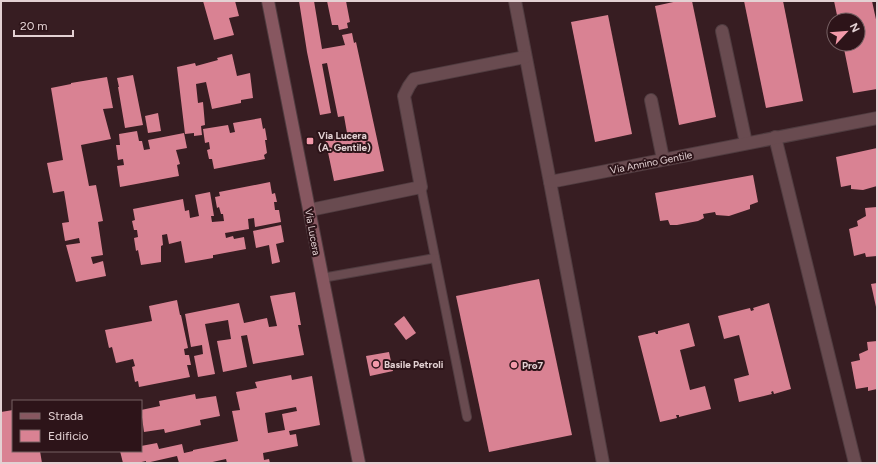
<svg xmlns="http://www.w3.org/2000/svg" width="878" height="464" viewBox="0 0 878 464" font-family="Figtree,sans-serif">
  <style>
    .building { fill: #d98293; fill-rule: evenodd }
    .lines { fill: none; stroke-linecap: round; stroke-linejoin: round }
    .lane-casing { stroke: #503c40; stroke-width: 10 }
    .street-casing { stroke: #503c40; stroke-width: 14 }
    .secondary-casing { stroke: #503c40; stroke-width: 14 }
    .lane { stroke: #694b50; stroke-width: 8 }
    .street { stroke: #694b50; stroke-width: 12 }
    .secondary { stroke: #875760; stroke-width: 12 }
    .poi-dot { fill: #f39aaa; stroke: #2d1419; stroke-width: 1.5 }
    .labels { text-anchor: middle; stroke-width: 4; stroke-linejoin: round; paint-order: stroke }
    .poi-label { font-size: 10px; font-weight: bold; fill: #e3d1d3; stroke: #2d1419; text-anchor: start }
    .street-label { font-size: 10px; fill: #e3d1d3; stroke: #2d1419 }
  </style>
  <rect width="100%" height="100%" fill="#371d22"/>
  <g class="building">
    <polygon points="203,1 235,1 239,16 229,18 234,35 214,40"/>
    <polygon points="299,1 314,1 322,49 345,45 342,35 352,33 354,43 356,42 384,171 334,181 325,138 347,133 344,116 338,117 327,63 322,64 331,113 320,115 307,52"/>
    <polygon points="327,1 346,1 350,22 347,23 348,28 339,30 338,25 332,25"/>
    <polygon points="678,1 692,1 716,117 679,125 655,6"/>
    <polygon points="744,1 783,1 803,101 766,108"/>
    <polygon points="834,1 872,1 877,24 877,89 853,93 843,44 858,44 858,20 838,20"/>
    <polygon points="608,15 632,134 595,142 571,22"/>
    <polygon points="232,54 237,76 250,73 253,98 241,100 241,103 212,109 206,82 196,84 198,103 203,102 205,125 201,126 202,135 194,136 194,133 185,134 177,67 195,63 196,66 218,60 217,58"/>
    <polygon points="133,75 143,125 125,128 118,87 119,87 117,78"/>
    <polygon points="107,77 113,108 103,109 111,139 81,145 89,186 96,185 103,221 98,222 103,255 91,257 93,264 103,261 106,276 76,282 66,245 80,243 79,238 65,241 62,223 69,222 64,191 53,193 47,163 63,160 51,88 71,84 71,83"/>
    <polygon points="158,113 161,131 148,133 145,116"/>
    <polygon points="261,118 263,129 265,128 267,140 265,140 267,153 264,155 265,159 214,169 212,159 209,159 207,150 210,149 209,142 205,143 203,129 228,125 230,133 235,132 233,123"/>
    <polygon points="137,131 139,141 142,141 144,150 150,149 148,140 184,133 187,148 176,150 180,164 177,165 179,176 120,187 117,166 124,165 123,159 118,160 116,145 120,145 119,134"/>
    <polygon points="877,148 877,186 863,190 851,189 851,185 841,187 836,157"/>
    <polygon points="753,175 758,202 750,205 750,209 729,216 716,215 715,212 703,214 704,218 698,221 677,225 670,225 668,220 660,221 655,193"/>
    <polygon points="270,182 272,194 275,193 277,202 274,202 275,210 279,210 281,222 255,227 254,218 248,219 249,229 225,233 226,238 233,236 234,239 244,237 246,249 214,255 213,255 213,258 185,263 181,241 169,244 167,234 162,235 163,245 161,246 161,262 141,265 138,250 136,251 134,238 138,237 137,230 134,230 132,221 135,220 133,209 183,199 185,211 189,210 190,218 199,216 195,195 210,192 214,216 211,216 212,222 224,221 223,214 221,214 219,207 217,208 215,197 220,196 219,192"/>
    <polygon points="877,207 877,256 866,257 865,253 854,256 849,229 858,226 857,221 866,216 865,208"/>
    <polygon points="281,225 284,242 276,244 280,262 272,264 269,245 256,248 253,231"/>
    <polygon points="539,279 572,435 489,452 456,296"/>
    <polygon points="877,283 877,307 876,307 871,284"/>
    <polygon points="295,292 301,325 298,325 304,355 253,364 247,335 241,336 247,367 223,372 217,341 231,339 228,320 205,324 215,374 198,377 194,356 203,354 202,345 191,347 185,314 239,303 244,323 267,318 269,327 277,326 270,296"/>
    <polygon points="177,300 180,315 181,315 188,348 184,349 185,355 189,355 191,365 187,365 190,377 139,387 138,381 135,382 132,367 135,366 133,359 116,363 112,347 109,348 105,330 152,321 149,306"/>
    <polygon points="769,303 791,389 774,394 773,391 771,392 772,394 739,402 734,379 749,375 739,335 724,339 718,316 750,308 751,311 754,310 753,308"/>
    <polygon points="404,316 416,333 406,340 394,324"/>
    <polygon points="689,323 695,346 680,350 690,390 705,386 711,409 679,417 679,415 676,415 677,418 660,422 638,336 655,332 656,334 658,334 658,331"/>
    <polygon points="877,341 877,389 868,391 868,387 856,389 851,362 860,360 859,354 868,350 867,342"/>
    <polygon points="389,352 393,371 370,376 366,356"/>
    <path d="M291,375L292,380L312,376L320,425L289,431L290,435L296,434L298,446L263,453L264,460L269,459L270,463H227L226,459L208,463H179L177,456L146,463V461L137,463H123L120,451H141V446L157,443L159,449L182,444L184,453L193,451V450L238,441L232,411L240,410L236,392L257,388L255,382ZM296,407L297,411L282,414L285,430L268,433L265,413Z"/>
    <polygon points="195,394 196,399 216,396 220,416 200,420 201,425 165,433 164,429 144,432 141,410 160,406 159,401"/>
    <polygon points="13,410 13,451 40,451 42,463 1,463 1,412"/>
  </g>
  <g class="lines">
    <g class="lane-casing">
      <g id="lane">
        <polyline points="421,187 467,417"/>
        <polyline points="322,278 435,258"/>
      </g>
    </g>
    <g class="street-casing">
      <g id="street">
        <polyline points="515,1 550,182 603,463"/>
        <polyline points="722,31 746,143"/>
        <polyline points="651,100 663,159"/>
        <polyline points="775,137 855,463"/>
        <polyline points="550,182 877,118"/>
        <polyline points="310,210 421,187 404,96 409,86 414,79 525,57"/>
      </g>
    </g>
    <g class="secondary-casing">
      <polyline id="secondary" points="268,1 359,463"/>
    </g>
    <use href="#lane" class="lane"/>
    <use href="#street" class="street"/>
    <use href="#secondary" class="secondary"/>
  </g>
  <g class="poi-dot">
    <rect x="306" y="137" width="8" height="8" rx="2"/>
    <circle cx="376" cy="364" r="4"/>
    <circle cx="514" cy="365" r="4"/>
  </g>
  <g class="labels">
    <g class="poi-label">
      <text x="318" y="139">Via Lucera<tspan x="318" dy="12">(A. Gentile)</tspan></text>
      <text x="384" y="368">Basile Petroli</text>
      <text x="522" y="369">Pro7</text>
    </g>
    <g class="street-label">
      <text transform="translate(651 162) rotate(-11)" y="4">Via Annino Gentile</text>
      <text transform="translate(313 232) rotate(80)" y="4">Via Lucera</text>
    </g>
  </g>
  <rect width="878" height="464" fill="none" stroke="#e3d1d3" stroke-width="4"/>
  <rect x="12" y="400" width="130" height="52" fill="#2d1419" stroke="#766063"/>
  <rect x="20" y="413" width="20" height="6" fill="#875760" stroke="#766063"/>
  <text x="48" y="420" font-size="12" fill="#e3d1d3">Strada</text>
  <rect x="20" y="430" width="20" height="12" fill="#d98293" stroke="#766063"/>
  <text x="48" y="440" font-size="12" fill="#e3d1d3">Edificio</text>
  <g transform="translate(846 32) rotate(64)"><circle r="19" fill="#2d1419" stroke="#766063"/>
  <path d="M0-3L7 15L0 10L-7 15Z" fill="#f39aaa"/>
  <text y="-6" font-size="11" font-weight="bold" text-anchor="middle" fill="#e3d1d3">N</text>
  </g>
  <path d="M14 30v6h59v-6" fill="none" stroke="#e3d1d3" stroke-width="2"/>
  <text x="20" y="30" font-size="12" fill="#e3d1d3" stroke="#2d1419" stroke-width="3" paint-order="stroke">20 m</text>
</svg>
